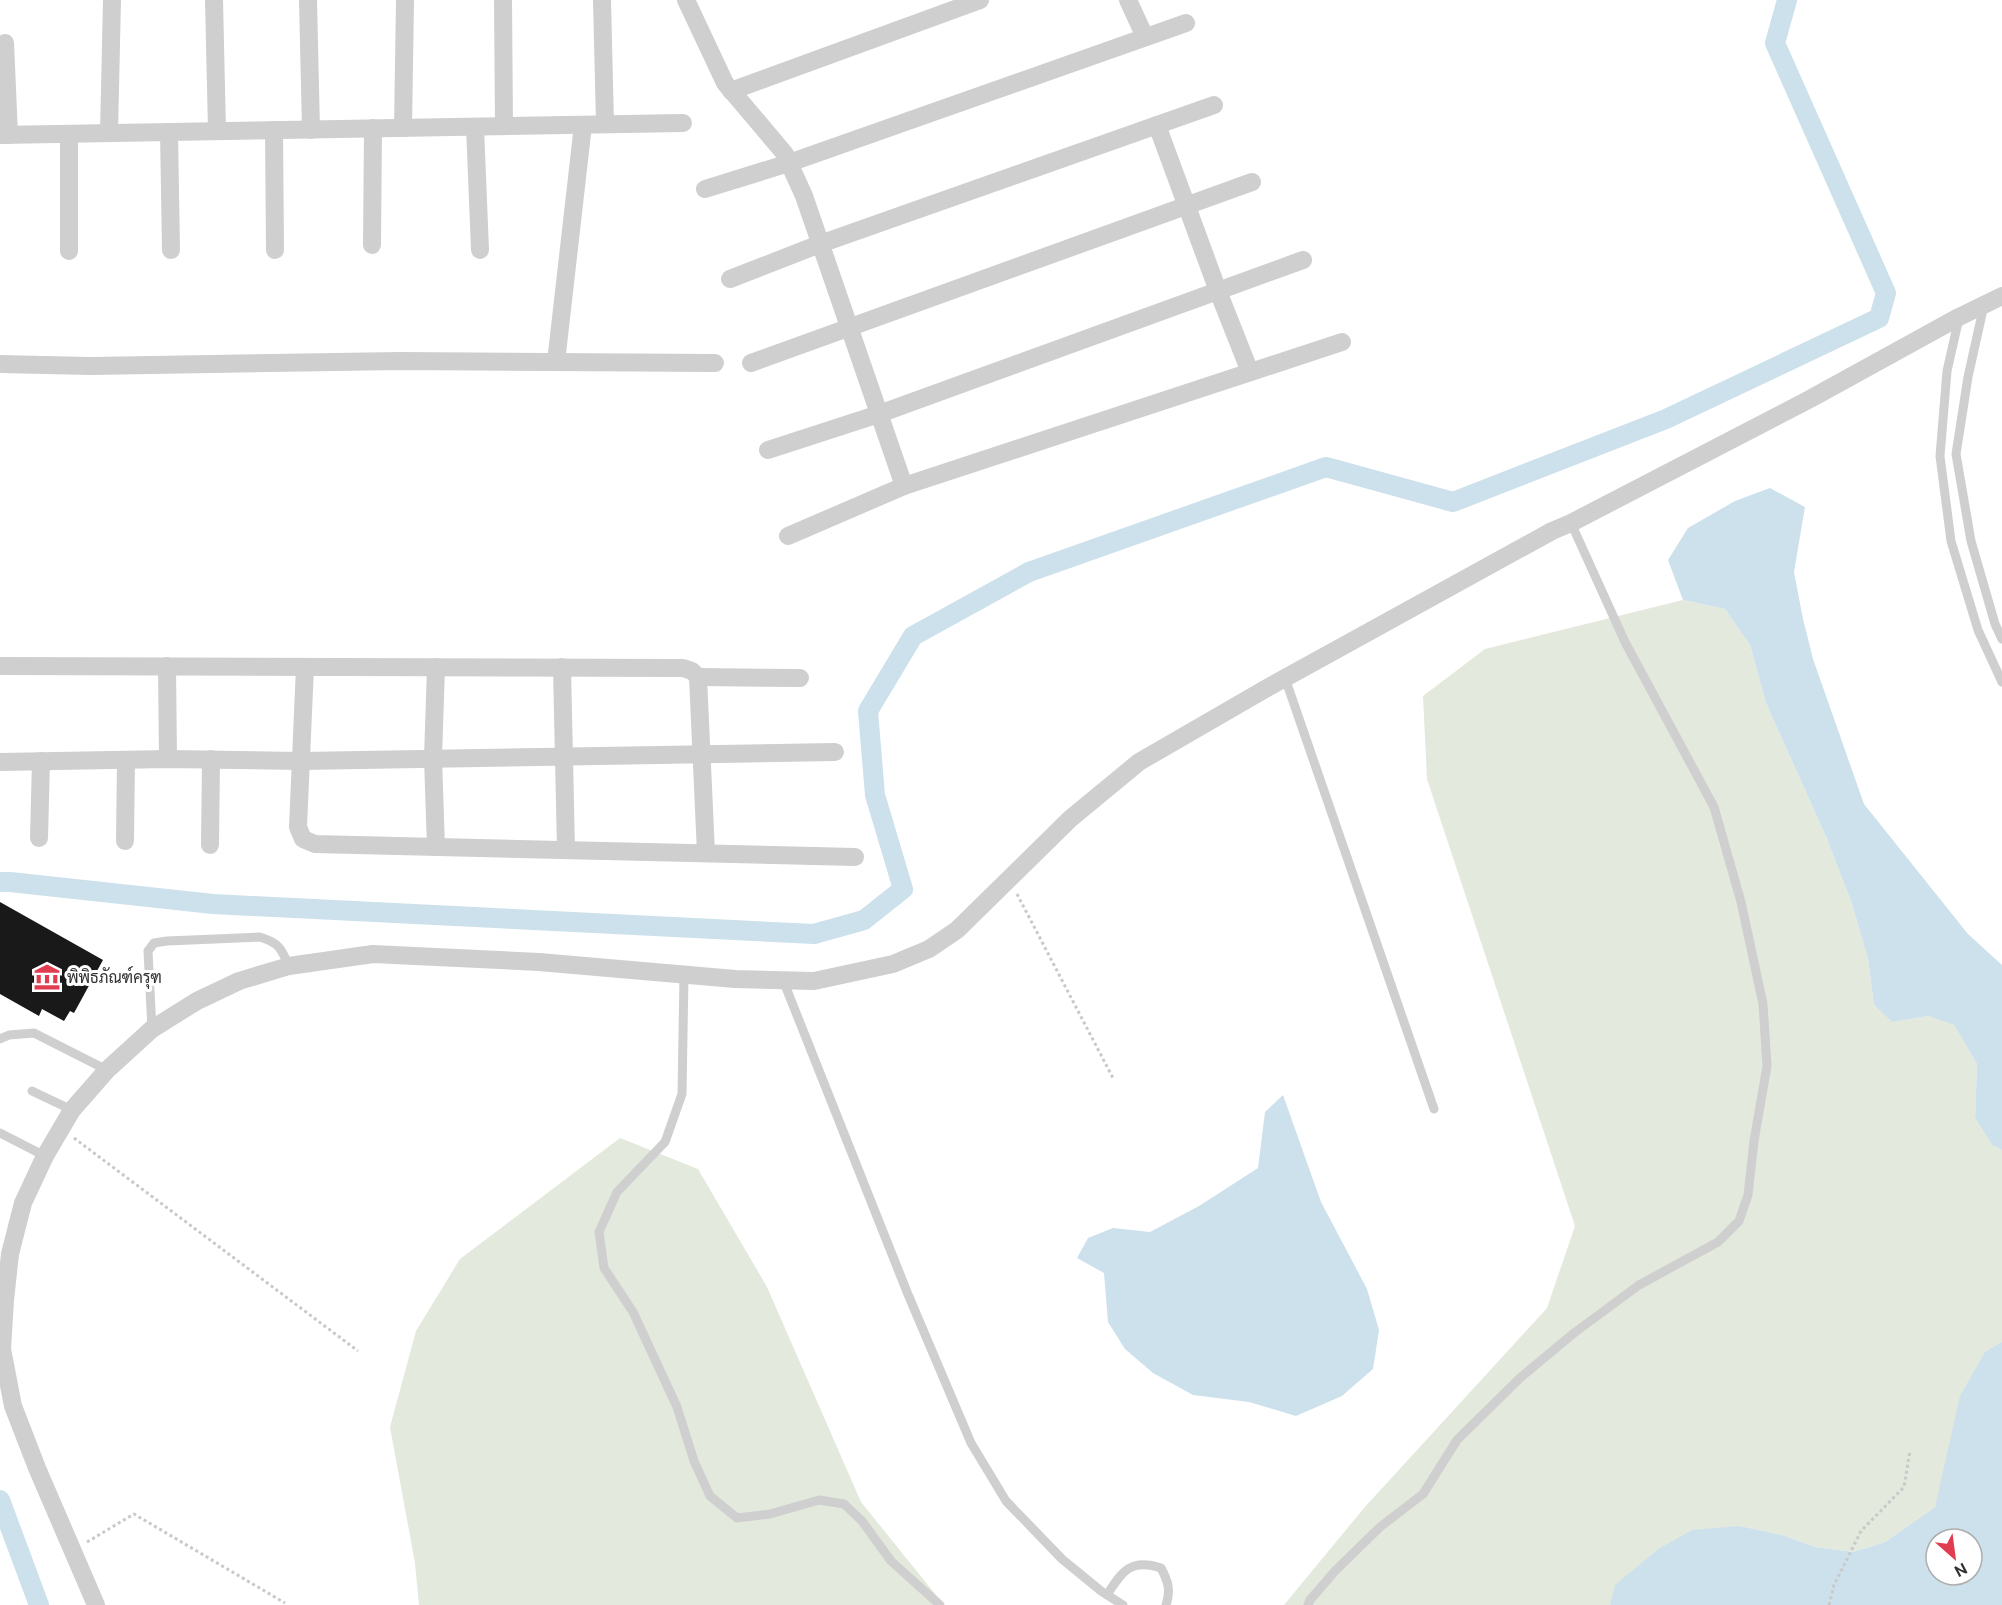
<svg xmlns="http://www.w3.org/2000/svg" width="2002" height="1605" viewBox="0 0 2002 1605" font-family="Ubuntu,Sarabun,sans-serif">
  <style>
    .green { fill: #e3e9dc }
    .water { fill: #cce1eb; fill-rule: evenodd }
    .lines { fill: none; stroke-linecap: round; stroke-linejoin: round }
    .canal { stroke: #cce1eb; stroke-width: 20 }
    .building { fill: #191919 }
    .path { stroke: #c9c9c9; stroke-width: 3; stroke-dasharray: 3 3; stroke-linecap: butt }
    .service { stroke: #cfcfcf; stroke-width: 9 }
    .minor { stroke: #cfcfcf; stroke-width: 18 }
    .labels { text-anchor: middle; stroke-width: 6; stroke-linejoin: round; paint-order: stroke }
    .poi-label { font-size: 16px; fill: #323232; stroke: #fff; text-anchor: start }
  </style>
  <rect width="100%" height="100%" fill="#fff"/>
  <g class="green">
    <polygon points="1683,600 1725,609 1750,645 1766,703 1827,839 1852,904 1868,959 1874,1005 1892,1022 1928,1016 1954,1025 1977,1064 1975,1118 1992,1145 2002,1150 2002,1342 1985,1353 1935,1507 1885,1542 1853,1552 1815,1547 1782,1535 1740,1526 1616,1584 1610,1605 1284,1605 1364,1508 1547,1308 1575,1226 1427,779 1423,696 1485,649"/>
    <polygon points="620,1138 698,1169 767,1287 861,1502 944,1605 419,1605 415,1563 390,1427 416,1331 460,1259"/>
  </g>
  <g class="water">
    <polygon points="1770,488 1805,507 1794,572 1803,619 1813,659 1864,804 1968,934 2002,965 2002,1150 1992,1145 1975,1118 1977,1064 1954,1025 1928,1016 1892,1022 1874,1005 1868,959 1852,904 1827,839 1766,703 1750,645 1725,609 1683,600 1668,560 1688,528 1735,501"/>
    <polygon points="1283,1095 1321,1202 1367,1289 1379,1330 1373,1369 1342,1396 1296,1416 1249,1402 1193,1395 1153,1373 1125,1349 1108,1322 1104,1273 1077,1258 1088,1238 1113,1228 1150,1232 1199,1206 1258,1168 1265,1112"/>
    <path d="M2002,1342V1605H1610L1615,1585L1657,1550L1692,1530L1740,1526L1782,1535L1815,1547L1853,1552L1885,1542L1935,1507L1960,1396L1985,1352ZM1936,1539H1972V1575H1936Z"/>
  </g>
  <g class="lines">
    <g class="canal">
      <polyline points="0,882 10,882 213,904 814,934 864,920 903,889 875,795 868,711 913,636 1029,572 1326,467 1453,502 1666,419 1879,318 1886,293 1775,43 1787,0"/>
      <polyline points="0,1500 39,1605"/>
    </g>
  </g>
  <polygon class="building" points="0,902 103,960 74,1013 70,1011 64,1021 42,1009 39,1016 0,994"/>
  <g class="lines">
    <g class="path">
      <polyline points="1017,894 1114,1080"/>
      <polyline points="74,1138 358,1351"/>
      <polyline points="87,1542 134,1514 285,1603"/>
      <polyline points="1829,1605 1834,1585 1861,1531 1904,1487 1910,1451"/>
    </g>
    <g class="service">
      <polyline points="1984,305 1968,377 1956,454 1971,541 1995,624 2002,639"/>
      <polyline points="1959,318 1947,371 1940,456 1951,541 1978,630 2002,682"/>
      <polyline points="1285,678 1434,1109"/>
      <polyline points="684,975 682,1094 665,1142 617,1192 599,1232 604,1268 633,1312 677,1407 694,1461 710,1496 737,1518 770,1514 819,1500 844,1504 862,1521 891,1561 940,1605"/>
      <polyline points="783,980 907,1292 971,1443 1006,1501 1062,1559 1101,1591 1123,1605"/>
      <path d="M152,1029L148,951L154,943L167,941L260,937C279,943 281,948 289,966"/>
      <polyline points="0,1039 9,1035 34,1033 107,1070"/>
      <polyline points="32,1091 72,1110"/>
      <polyline points="0,1133 45,1156"/>
      <path d="M1107,1595C1122,1571 1131,1558 1161,1568C1168,1581 1171,1590 1166,1605"/>
      <polyline points="1308,1605 1310,1600 1335,1571 1380,1527 1423,1494 1457,1440 1520,1378 1574,1333 1639,1285 1718,1242 1739,1221 1748,1195 1754,1141 1767,1066 1763,1004 1741,902 1714,807 1625,642 1571,523"/>
    </g>
    <g class="minor">
      <polyline points="214,0 217,131"/>
      <polyline points="308,0 311,130"/>
      <polyline points="503,0 504,126"/>
      <polyline points="602,0 605,124"/>
      <polyline points="686,0 725,83 785,154 804,196 904,486"/>
      <polyline points="1128,0 1145,37"/>
      <polyline points="5,43 9,135"/>
      <polyline points="731,91 980,0"/>
      <polyline points="1157,125 1218,291 1250,372"/>
      <polyline points="475,127 480,250"/>
      <polyline points="403,128 405,0"/>
      <polyline points="274,130 275,250"/>
      <polyline points="169,132 171,250"/>
      <polyline points="109,133 112,0"/>
      <polyline points="69,134 69,251"/>
      <polyline points="0,135 683,123"/>
      <polyline points="705,189 789,163 1186,23"/>
      <polyline points="372,245 373,128"/>
      <polyline points="730,279 820,244 1214,105"/>
      <polyline points="556,362 583,125"/>
      <polyline points="751,363 1252,182"/>
      <polyline points="0,364 91,366 400,361 715,363"/>
      <polyline points="768,450 879,414 1303,260"/>
      <polyline points="788,536 904,486 1342,342"/>
      <polyline points="0,666 683,668 692,671 698,677 706,853"/>
      <polyline points="167,666 168,759"/>
      <polyline points="305,667 298,827 303,839 315,844 855,857"/>
      <polyline points="562,667 566,850"/>
      <polyline points="698,677 800,678"/>
      <polyline points="0,762 168,759 301,761 835,752"/>
      <polyline points="39,838 41,761"/>
      <polyline points="125,841 126,760"/>
      <polyline points="210,845 211,759"/>
      <polyline points="436,847 433,758 436,667"/>
      <polyline points="96,1605 37,1468 13,1406 2,1349 5,1300 10,1254 23,1203 45,1156 72,1110 107,1070 152,1029 197,1001 239,981 289,966 373,954 539,962 735,979 814,981 893,964 929,949 957,930 1070,819 1139,762 1267,688 1552,531 1571,523 1810,399 1959,317 2002,296"/>
    </g>
  </g>
  <defs>
    <g id="museum-bare" transform="scale(2.07)"><path d="M0-6L6-3V-2H-6V-3ZM-5-1h2V3h-2ZM-1-1h2V3h-2ZM3-1h2V3H3ZM-6 4H6V6H-6Z" fill="#e13d50" stroke="#fff" stroke-width="2.5" paint-order="stroke"/></g>
  </defs>
  <g fill-rule="evenodd">
    <use href="#museum-bare" x="47" y="977"/>
  </g>
  <g class="labels">
    <g class="poi-label">
      <text x="67" y="983">พิพิธภัณฑ์ครุฑ</text>
    </g>
  </g>
  <g transform="translate(1954 1557) rotate(152)"><circle r="28" fill="#ffffff" stroke="#adadad" stroke-width="1.5"/>
  <path d="M0-4.5L10 22L0 15L-10 22Z" fill="#e13d50"/>
  <text y="-9" font-size="16" font-weight="bold" text-anchor="middle" fill="#323232">N</text>
  </g>
</svg>
